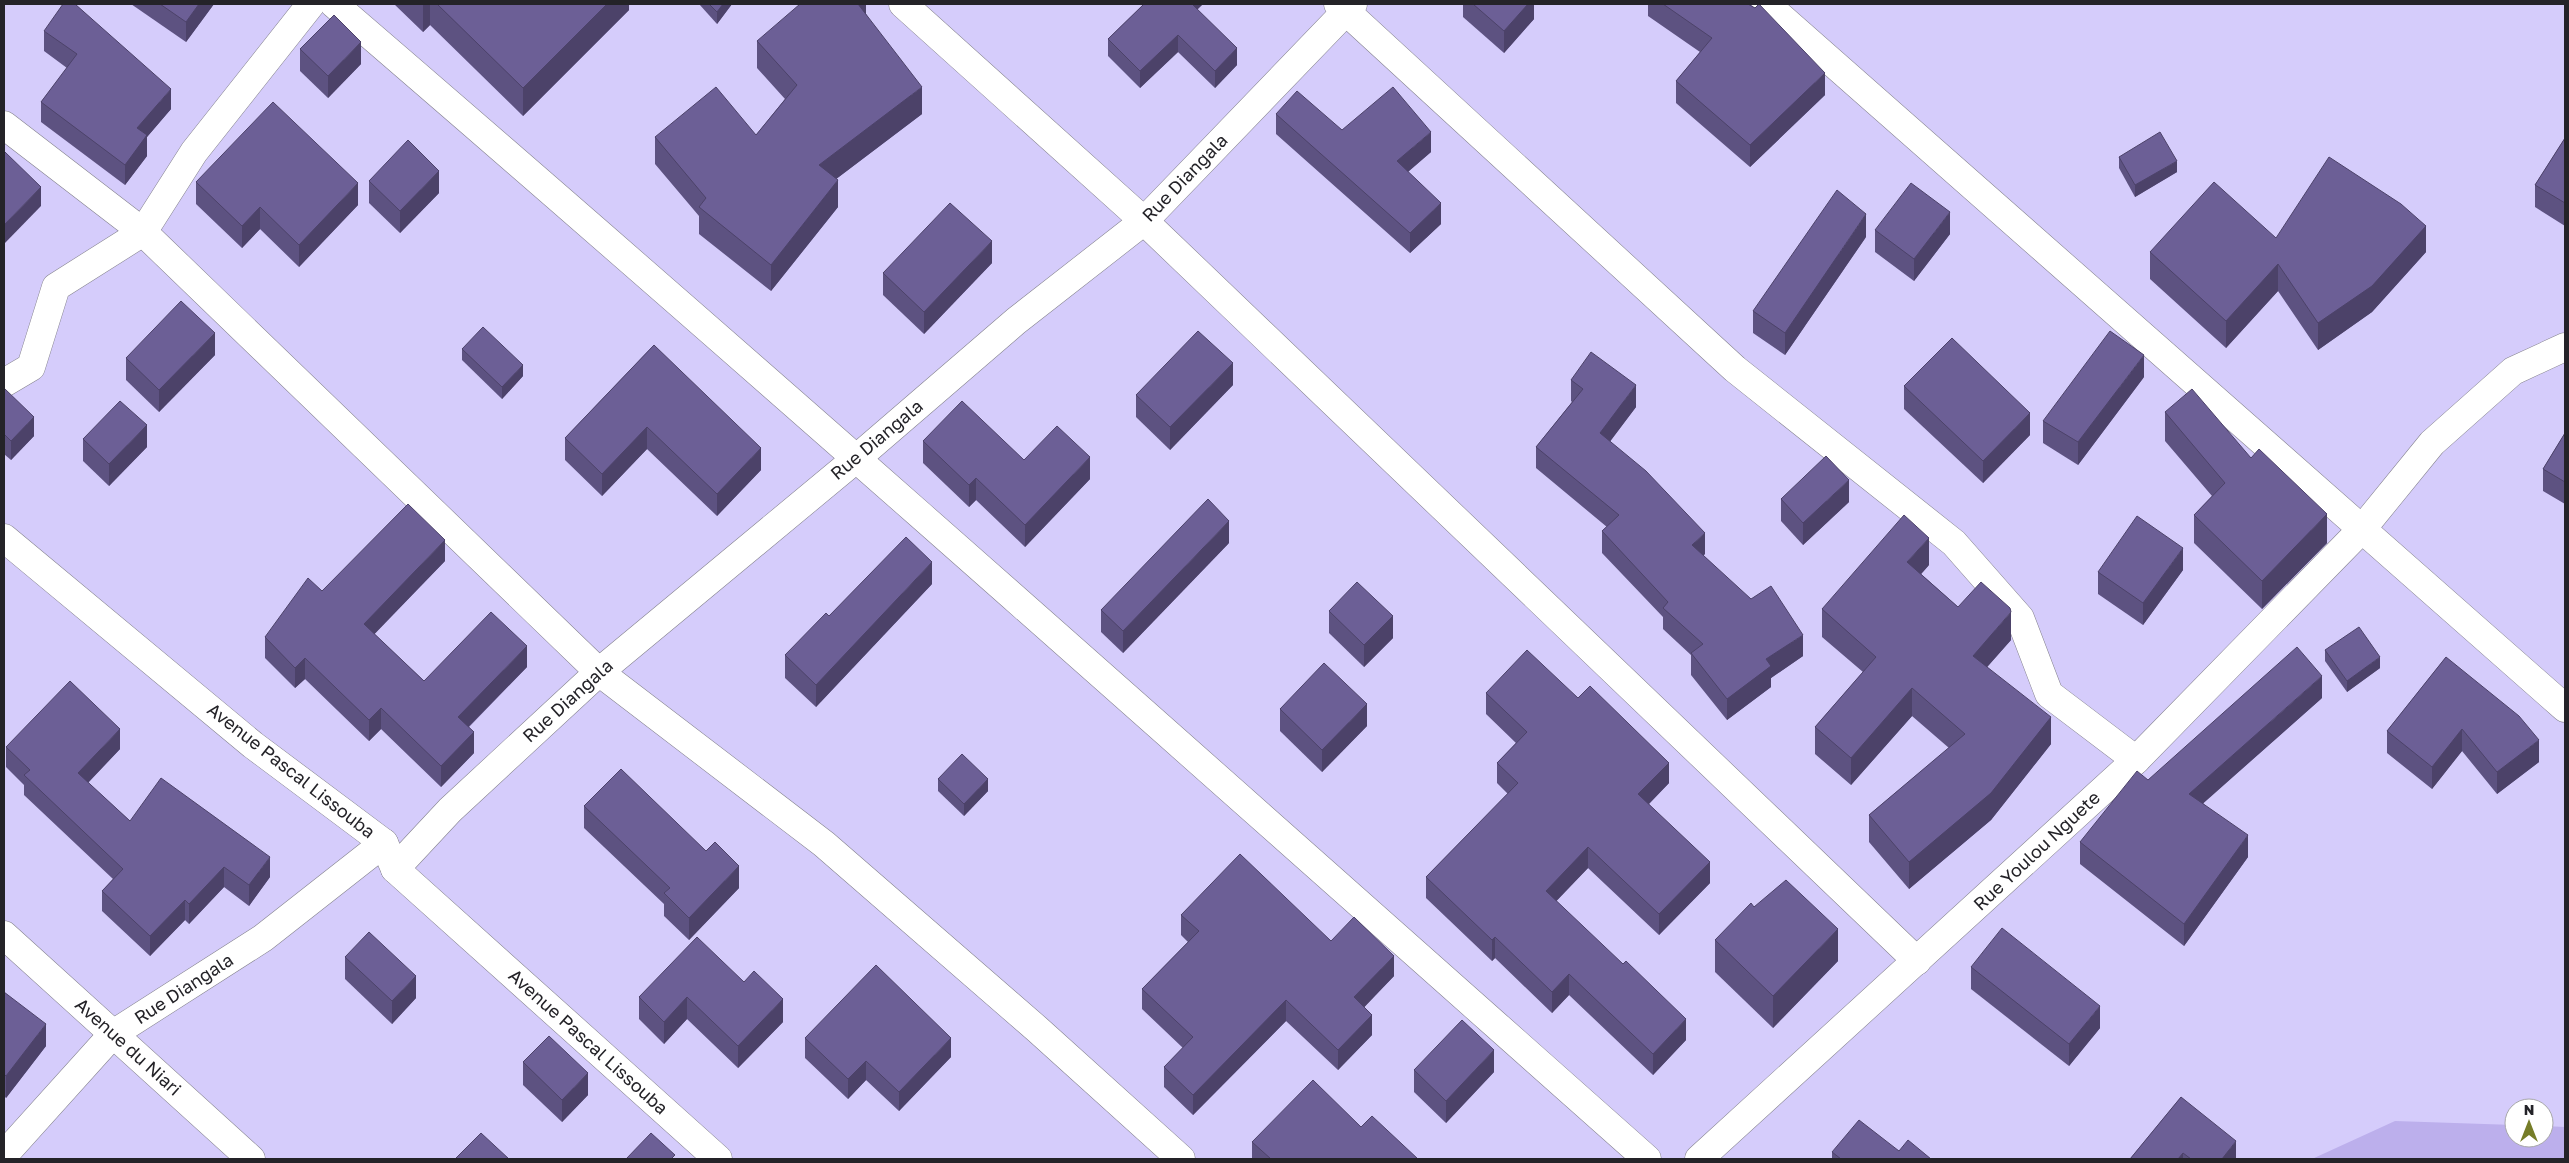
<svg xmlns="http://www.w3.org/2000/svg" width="2569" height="1163" viewBox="0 0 2569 1163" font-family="'Golos Text',sans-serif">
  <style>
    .green { fill: #d5ccfb; fill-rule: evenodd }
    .water { fill: #bcafec }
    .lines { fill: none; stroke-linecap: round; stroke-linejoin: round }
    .minor-casing { stroke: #84828d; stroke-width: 29 }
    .minor { stroke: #fff; stroke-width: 28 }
    .wall { fill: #5d5281 }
    .shaded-wall { fill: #4c4269 }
    .building { fill: #6c5f96; stroke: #4c4269 }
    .labels { text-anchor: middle; stroke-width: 5; stroke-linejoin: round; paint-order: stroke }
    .street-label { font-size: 18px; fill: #242328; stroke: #fff }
  </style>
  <rect width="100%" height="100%" fill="#e8e6f2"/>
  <path class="green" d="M4,4H2565V1159H4ZM2514,1108H2544V1138H2514Z"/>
  <polygon class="water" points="2395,1121 2514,1125 2514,1138 2544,1138 2544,1126 2565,1127 2565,1159 2312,1159"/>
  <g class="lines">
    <g class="minor-casing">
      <g id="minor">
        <path d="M334,4C776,384 1211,772 1647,1159"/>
        <polyline points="903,4 1144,221 1917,961"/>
        <polyline points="1338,4 1735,369 1954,543 2020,618 2049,694 2136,760"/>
        <polyline points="1766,4 2565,708"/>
        <polyline points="4,125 143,232 599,672 824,844 1037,1029 1181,1159"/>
        <polyline points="4,383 31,367 56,287 143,232 194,152 311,4"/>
        <polyline points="4,538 253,745 384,843 395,869 718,1159"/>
        <polyline points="395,869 450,810 599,672 857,458 1016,321 1144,221 1353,4"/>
        <polyline points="4,935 251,1159"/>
        <polyline points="4,1155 113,1034 263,938 384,843"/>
        <polyline points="1699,1159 2136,760 2362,529 2432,443 2513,371 2565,347"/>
      </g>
    </g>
    <use href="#minor" class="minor"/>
  </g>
  <g class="wall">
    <polygon points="131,4 214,4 186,42"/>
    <polygon points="394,4 629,4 629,10 523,116 430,25 423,32"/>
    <polygon points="699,4 732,4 717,24"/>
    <polygon points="866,4 866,14 922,114 836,179 838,207 771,291 699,234 699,216 655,164 655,137 756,135 785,99 757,68 757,41"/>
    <polygon points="1144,4 1203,4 1197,9 1237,65 1215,88 1178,52 1140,88 1108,56 1108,39"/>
    <polygon points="1463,4 1534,4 1534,19 1504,53 1463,17"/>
    <polygon points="1648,4 1748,4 1755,8 1825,95 1750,167 1676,103 1676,81 1700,52 1648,16"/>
    <polygon points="44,31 171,109 147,137 147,156 125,185 41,122 41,102 67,68 44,51"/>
    <polygon points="300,49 361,64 328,98 300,71"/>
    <polygon points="1276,114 1431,152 1408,172 1441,224 1410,253 1276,134"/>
    <polygon points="2565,138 2565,226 2535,207 2535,185"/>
    <polygon points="2119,157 2177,172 2135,197 2119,168"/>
    <polygon points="369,181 439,193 400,233 369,203"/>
    <polygon points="196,182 358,205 299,267 260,229 242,248 196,204"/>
    <polygon points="1875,230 1950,234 1914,281 1875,252"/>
    <polygon points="1866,237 1785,355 1753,333 1753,311"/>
    <polygon points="2150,252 2426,252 2372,312 2318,350 2278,291 2226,348 2150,279"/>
    <polygon points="992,263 924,334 883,295 883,273"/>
    <polygon points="654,345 761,470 717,516 647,449 602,496 565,460 565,438"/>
    <polygon points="462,349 523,376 502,399 462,360"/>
    <polygon points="215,355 159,412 126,380 126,358"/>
    <polygon points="2144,377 2078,465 2043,443 2043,421"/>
    <polygon points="1571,380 1636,407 1610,441 1705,554 1703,555 1803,656 1771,678 1771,687 1727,720 1691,675 1691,655 1663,629 1663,617 1602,553 1602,531 1607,527 1536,468 1536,447 1572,402 1571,401"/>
    <polygon points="1233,385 1170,450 1136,417 1136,395"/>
    <polygon points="1904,386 2030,435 1983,483 1904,409"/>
    <polygon points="4,388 34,436 11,460 4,454"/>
    <polygon points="2165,412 2327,543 2262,609 2194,543 2194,515 2212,496 2165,441"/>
    <polygon points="2565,433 2565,504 2543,491 2543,469"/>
    <polygon points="83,439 147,447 109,486 83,461"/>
    <polygon points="923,441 1024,460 1090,479 1025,547 976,500 969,507 923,463"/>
    <polygon points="1781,499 1849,502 1803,545 1781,521"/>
    <polygon points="1229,543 1123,653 1101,632 1101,610"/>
    <polygon points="445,561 374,634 424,681 527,667 469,727 474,753 441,787 381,729 369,741 305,679 295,688 265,658 265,637 322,591"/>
    <polygon points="1929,565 1921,574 1958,607 2011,640 1987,667 2051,744 1991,820 1909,889 1869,842 1869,815 1949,748 1912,716 1851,785 1815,754 1815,727 1863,672 1822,637 1822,609"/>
    <polygon points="2183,570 2143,625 2098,594 2098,572"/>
    <polygon points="932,584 816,707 785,678 785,655 829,616"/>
    <polygon points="1329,611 1393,638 1364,667 1329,633"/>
    <polygon points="2325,650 2380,668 2347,692 2325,661"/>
    <polygon points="2446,657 2539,762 2497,794 2462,751 2432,789 2387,753 2387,731"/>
    <polygon points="1486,693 1578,698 1669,783 1649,804 1710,883 1659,935 1588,868 1556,901 1686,1040 1653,1075 1569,995 1552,1013 1495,958 1492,961 1426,898 1426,877 1508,794 1497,783 1497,763 1516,743 1486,714"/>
    <polygon points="2322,698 2203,803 2248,857 2184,946 2080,864 2080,842 2148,780"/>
    <polygon points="1280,709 1367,726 1322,772 1280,731"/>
    <polygon points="6,747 120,749 88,783 130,821 270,877 249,906 224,887 189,924 185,920 150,956 102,911 102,891 113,879 24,795 24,785 6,767"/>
    <polygon points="938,779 988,791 964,816 938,791"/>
    <polygon points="584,806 739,888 689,940 664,916 664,904 584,828"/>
    <polygon points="1754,907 1838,961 1773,1028 1715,972 1715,940"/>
    <polygon points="1181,915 1331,941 1394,976 1364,1007 1372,1035 1338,1070 1286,1021 1193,1115 1164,1087 1164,1067 1183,1048 1142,1009 1142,989 1188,942 1181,935"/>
    <polygon points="345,957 416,998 392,1024 345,979"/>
    <polygon points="1971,967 2100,1028 2069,1066 1971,989"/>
    <polygon points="744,982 783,1022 738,1068 687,1019 664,1044 639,1019 639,997"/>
    <polygon points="4,992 46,1046 6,1098 4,1096"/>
    <polygon points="805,1038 951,1057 899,1111 866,1080 848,1099 805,1058"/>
    <polygon points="523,1062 588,1095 562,1122 523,1085"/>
    <polygon points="1414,1070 1494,1072 1446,1123 1414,1092"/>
    <polygon points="2181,1097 2236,1159 2130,1159"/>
    <polygon points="1361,1127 1418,1159 1252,1159 1252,1142"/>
    <polygon points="1899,1151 1931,1159 1832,1159 1832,1152"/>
  </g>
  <g class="shaded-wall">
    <polygon points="199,4 214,4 186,42 186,22"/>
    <polygon points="423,4 430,4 430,25 423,32"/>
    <polygon points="607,4 629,4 629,10 523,116 523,88"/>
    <polygon points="723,4 732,4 717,24 717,12"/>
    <polygon points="857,4 866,4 866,21"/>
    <polygon points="1189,4 1203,4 1189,18"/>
    <polygon points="1528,4 1534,4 1534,19 1504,53 1504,31"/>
    <polygon points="1178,35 1178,52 1140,88 1140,71"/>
    <polygon points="361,42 361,64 328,98 328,76"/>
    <polygon points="1237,48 1237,65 1215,88 1215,71"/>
    <polygon points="1825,73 1825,95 1750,167 1750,145"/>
    <polygon points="922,87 922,114 819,192 819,165"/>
    <polygon points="171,89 171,109 147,137 147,156 125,185 125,165 137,128"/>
    <polygon points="1431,132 1431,152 1397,181 1397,161"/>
    <polygon points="2177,161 2177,172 2135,197 2135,185"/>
    <polygon points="439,171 439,193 400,233 400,211"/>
    <polygon points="838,180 838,207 771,291 771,265"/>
    <polygon points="358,183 358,205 299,267 299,245"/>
    <polygon points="41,187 41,206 4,244 4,225"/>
    <polygon points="1441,203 1441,224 1410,253 1410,233"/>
    <polygon points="260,207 260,229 242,248 242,226"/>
    <polygon points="1950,212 1950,234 1914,281 1914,259"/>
    <polygon points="1866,214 1866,237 1785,355 1785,333"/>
    <polygon points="2426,226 2426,252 2372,312 2318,350 2318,323"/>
    <polygon points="992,241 992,263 924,334 924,312"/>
    <polygon points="2278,264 2278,291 2226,348 2226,321"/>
    <polygon points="215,333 215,355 159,412 159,390"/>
    <polygon points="2144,355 2144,377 2078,465 2078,442"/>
    <polygon points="1233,363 1233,385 1170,450 1170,427"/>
    <polygon points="523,365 523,376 502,399 502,387"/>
    <polygon points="1636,385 1636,407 1600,455 1600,433"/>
    <polygon points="2030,413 2030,435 1983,483 1983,461"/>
    <polygon points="34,417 34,436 11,460 11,441"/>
    <polygon points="147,425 147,447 109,486 109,464"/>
    <polygon points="647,427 647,449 602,496 602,474"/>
    <polygon points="761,448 761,470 717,516 717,494"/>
    <polygon points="1090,457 1090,479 1025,547 1025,525"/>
    <polygon points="976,478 976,500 969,507 969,485"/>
    <polygon points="1849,480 1849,502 1803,545 1803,523"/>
    <polygon points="2327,514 2327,543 2262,609 2262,581"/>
    <polygon points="1229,521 1229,543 1123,653 1123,631"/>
    <polygon points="1705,533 1705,554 1692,566 1692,545"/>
    <polygon points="1929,538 1929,565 1907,590 1907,562"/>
    <polygon points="445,540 445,561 364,645 364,624"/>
    <polygon points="2183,548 2183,570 2143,625 2143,603"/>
    <polygon points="932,562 932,584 816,707 816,685"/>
    <polygon points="5,573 5,595 4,596 4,574"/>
    <polygon points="2011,612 2011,640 1973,683 1973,656"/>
    <polygon points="1393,616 1393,638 1364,667 1364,645"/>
    <polygon points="1803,635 1803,656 1771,678 1771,687 1727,720 1727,699 1766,659"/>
    <polygon points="527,646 527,667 458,737 458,717"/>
    <polygon points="2380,657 2380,668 2347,692 2347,681"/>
    <polygon points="305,658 305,679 295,688 295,668"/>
    <polygon points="2322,676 2322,698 2189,816 2189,794"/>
    <polygon points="1912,688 1912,716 1851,785 1851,758"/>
    <polygon points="1367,704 1367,726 1322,772 1322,750"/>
    <polygon points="381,708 381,729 369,741 369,720"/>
    <polygon points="2051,717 2051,744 1991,820 1909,889 1909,862"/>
    <polygon points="120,729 120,749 78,793 78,773"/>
    <polygon points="2462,729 2462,751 2432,789 2432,767"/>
    <polygon points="474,732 474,753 441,787 441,766"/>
    <polygon points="2539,740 2539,762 2497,794 2497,772"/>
    <polygon points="1669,763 1669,783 1638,815 1638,794"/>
    <polygon points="988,779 988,791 964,816 964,804"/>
    <polygon points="2248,835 2248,857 2184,946 2184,924"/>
    <polygon points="1588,847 1588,868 1546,912 1546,891"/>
    <polygon points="270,857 270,877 249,906 249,885"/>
    <polygon points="1710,862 1710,883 1659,935 1659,914"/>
    <polygon points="739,866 739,888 689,940 689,918"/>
    <polygon points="224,867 224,887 189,924 189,904"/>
    <polygon points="185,900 185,920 150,956 150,936"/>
    <polygon points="1838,929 1838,961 1773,1028 1773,996"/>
    <polygon points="1495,937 1495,958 1492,961 1492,940"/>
    <polygon points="1394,956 1394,976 1354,1018 1354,997"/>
    <polygon points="1569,974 1569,995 1552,1013 1552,992"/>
    <polygon points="416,976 416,998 392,1024 392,1001"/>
    <polygon points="687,997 687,1019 664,1044 664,1022"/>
    <polygon points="783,999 783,1022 738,1068 738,1046"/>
    <polygon points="1286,1000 1286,1021 1193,1115 1193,1095"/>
    <polygon points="2100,1006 2100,1028 2069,1066 2069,1044"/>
    <polygon points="1372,1015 1372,1035 1338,1070 1338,1050"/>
    <polygon points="1686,1019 1686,1040 1653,1075 1653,1054"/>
    <polygon points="46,1024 46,1046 6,1098 6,1076"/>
    <polygon points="951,1038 951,1057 899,1111 899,1092"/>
    <polygon points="1494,1050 1494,1072 1446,1123 1446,1101"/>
    <polygon points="866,1061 866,1080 848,1099 848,1079"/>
    <polygon points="588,1073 588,1095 562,1122 562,1100"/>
    <polygon points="2236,1141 2236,1159 2222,1159"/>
    <polygon points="2183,1153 2183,1159 2178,1159"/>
  </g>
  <g class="building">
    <polygon points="63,4 75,4 171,89 137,128 147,135 125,165 41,102 77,54 44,31"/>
    <polygon points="160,4 199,4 186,22"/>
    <polygon points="437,4 607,4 523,88"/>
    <polygon points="709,4 723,4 717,12"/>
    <polygon points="800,4 858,4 922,87 819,165 838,180 771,265 699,207 706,198 655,137 716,87 756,135 797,85 757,41"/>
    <polygon points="1144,4 1192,4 1237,48 1215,71 1178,35 1140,71 1108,39"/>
    <polygon points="1473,4 1528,4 1504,31"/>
    <polygon points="1663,4 1748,4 1755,8 1759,4 1825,73 1750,145 1676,81 1712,38"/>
    <polygon points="334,15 361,42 328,76 300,49"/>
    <polygon points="1393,87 1431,132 1397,161 1441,203 1410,233 1276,114 1297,91 1342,130"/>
    <polygon points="273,102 358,183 299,245 260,207 242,226 196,182"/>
    <polygon points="2160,132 2177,161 2135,185 2119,157"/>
    <polygon points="2565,138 2565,203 2535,185"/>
    <polygon points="408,140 439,171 400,211 369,181"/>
    <polygon points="5,152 41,187 4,225 4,153"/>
    <polygon points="2329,157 2401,204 2426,226 2372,286 2318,323 2278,264 2226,321 2150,252 2214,182 2276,238"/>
    <polygon points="1911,183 1950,212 1914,259 1875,230"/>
    <polygon points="1837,190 1866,214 1785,333 1753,311"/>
    <polygon points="950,203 992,241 924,312 883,273"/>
    <polygon points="181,301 215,333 159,390 126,358"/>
    <polygon points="483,327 523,365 502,387 462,349"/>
    <polygon points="1198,331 1233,363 1170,427 1136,395"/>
    <polygon points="2110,331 2144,355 2078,442 2043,421"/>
    <polygon points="1952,338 2030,413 1983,461 1904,386"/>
    <polygon points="654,345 761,448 717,494 647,427 602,474 565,438"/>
    <polygon points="1591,352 1636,385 1600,433 1646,471 1705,533 1692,545 1751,599 1771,586 1803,635 1766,659 1771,666 1727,699 1691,653 1703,644 1663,608 1668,602 1602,531 1619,515 1536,447 1583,389 1571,380"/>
    <polygon points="4,388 34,417 11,441 4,434"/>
    <polygon points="2192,389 2251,458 2259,449 2327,514 2262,581 2194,515 2225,483 2165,412"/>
    <polygon points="120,401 147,425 109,464 83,439"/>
    <polygon points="962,401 1024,460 1057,426 1090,457 1025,525 976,478 969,485 923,441"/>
    <polygon points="2565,433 2565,482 2543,469"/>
    <polygon points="1826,456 1849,480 1803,523 1781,499"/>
    <polygon points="1208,499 1229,521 1123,631 1101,610"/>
    <polygon points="408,504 445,540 364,624 424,681 491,612 527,646 458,717 474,732 441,766 381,708 369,720 305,658 295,668 265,637 308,578 322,591"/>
    <polygon points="1904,515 1929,538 1907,562 1958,607 1981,582 2010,608 2011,612 1973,656 2051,717 1991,793 1909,862 1869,815 1965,734 1912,688 1851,758 1815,727 1876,657 1822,609"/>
    <polygon points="2137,516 2183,548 2143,603 2098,572"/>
    <polygon points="906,537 932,562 816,685 785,655 826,613 829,616"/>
    <polygon points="1357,582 1393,616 1364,645 1329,611"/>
    <polygon points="2359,627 2380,657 2347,681 2325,650"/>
    <polygon points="2297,647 2322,676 2189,794 2248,835 2184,924 2080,842 2137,771 2148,780"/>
    <polygon points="1527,650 1578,698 1590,686 1669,763 1638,794 1710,862 1659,914 1588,847 1546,891 1623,964 1626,961 1686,1019 1653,1054 1569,974 1552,992 1495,937 1492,940 1426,877 1518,783 1497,763 1527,732 1486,693"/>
    <polygon points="2446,657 2519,716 2539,740 2497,772 2462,729 2432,767 2387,731"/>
    <polygon points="1324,663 1367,704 1322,750 1280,709"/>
    <polygon points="70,681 120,729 78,773 130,821 161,778 270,857 249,885 224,867 189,904 185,900 150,936 102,891 123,869 24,775 30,770 6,747"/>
    <polygon points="962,754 988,779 964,804 938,779"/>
    <polygon points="621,769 706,851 715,842 739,866 689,918 664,893 670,888 584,806"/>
    <polygon points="1240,854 1331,941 1354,917 1394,956 1354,997 1372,1015 1338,1050 1286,1000 1193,1095 1164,1067 1193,1037 1142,989 1199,931 1181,915"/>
    <polygon points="1786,880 1838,929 1773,996 1715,940 1751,903 1754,907"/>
    <polygon points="2002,928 2100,1006 2069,1044 1971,967"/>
    <polygon points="369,932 416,976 392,1001 345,957"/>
    <polygon points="697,937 744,982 754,971 783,999 738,1046 687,997 664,1022 639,997"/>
    <polygon points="876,965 951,1038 899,1092 866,1061 848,1079 805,1038"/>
    <polygon points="4,992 46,1024 6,1076 4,1074"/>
    <polygon points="1462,1020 1494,1050 1446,1101 1414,1070"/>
    <polygon points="549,1036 588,1073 562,1100 523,1062"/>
    <polygon points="1313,1080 1361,1127 1372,1116 1418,1159 1271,1159 1252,1142"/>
    <polygon points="2181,1097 2236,1141 2222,1159 2191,1159 2183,1153 2178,1159 2130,1159"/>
    <polygon points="1859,1120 1899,1151 1908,1140 1931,1159 1841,1159 1832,1152"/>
    <polygon points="481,1133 509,1159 455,1159"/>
    <polygon points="651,1133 675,1155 671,1159 626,1159"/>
  </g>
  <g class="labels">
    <g class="street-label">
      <text transform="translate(1185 178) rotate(-46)" y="6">Rue Diangala</text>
      <text transform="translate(877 440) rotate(-40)" y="6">Rue Diangala</text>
      <text transform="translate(568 701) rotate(-42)" y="6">Rue Diangala</text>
      <text transform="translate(291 771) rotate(38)" y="6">Avenue Pascal Lissouba</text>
      <text transform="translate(2037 851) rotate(-43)" y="6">Rue Youlou Nguete</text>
      <text transform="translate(184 989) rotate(-33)" y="6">Rue Diangala</text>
      <text transform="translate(588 1042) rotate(42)" y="6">Avenue Pascal Lissouba</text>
      <text transform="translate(128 1047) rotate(42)" y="6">Avenue du Niari</text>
    </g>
  </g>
  <rect width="2569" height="1163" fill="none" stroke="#242328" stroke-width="10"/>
  <g transform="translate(2529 1123)"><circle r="24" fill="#ffffff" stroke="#a7a7a9"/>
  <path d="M0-4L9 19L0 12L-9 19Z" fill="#767d28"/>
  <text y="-8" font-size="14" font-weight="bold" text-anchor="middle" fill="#242328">N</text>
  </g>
</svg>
